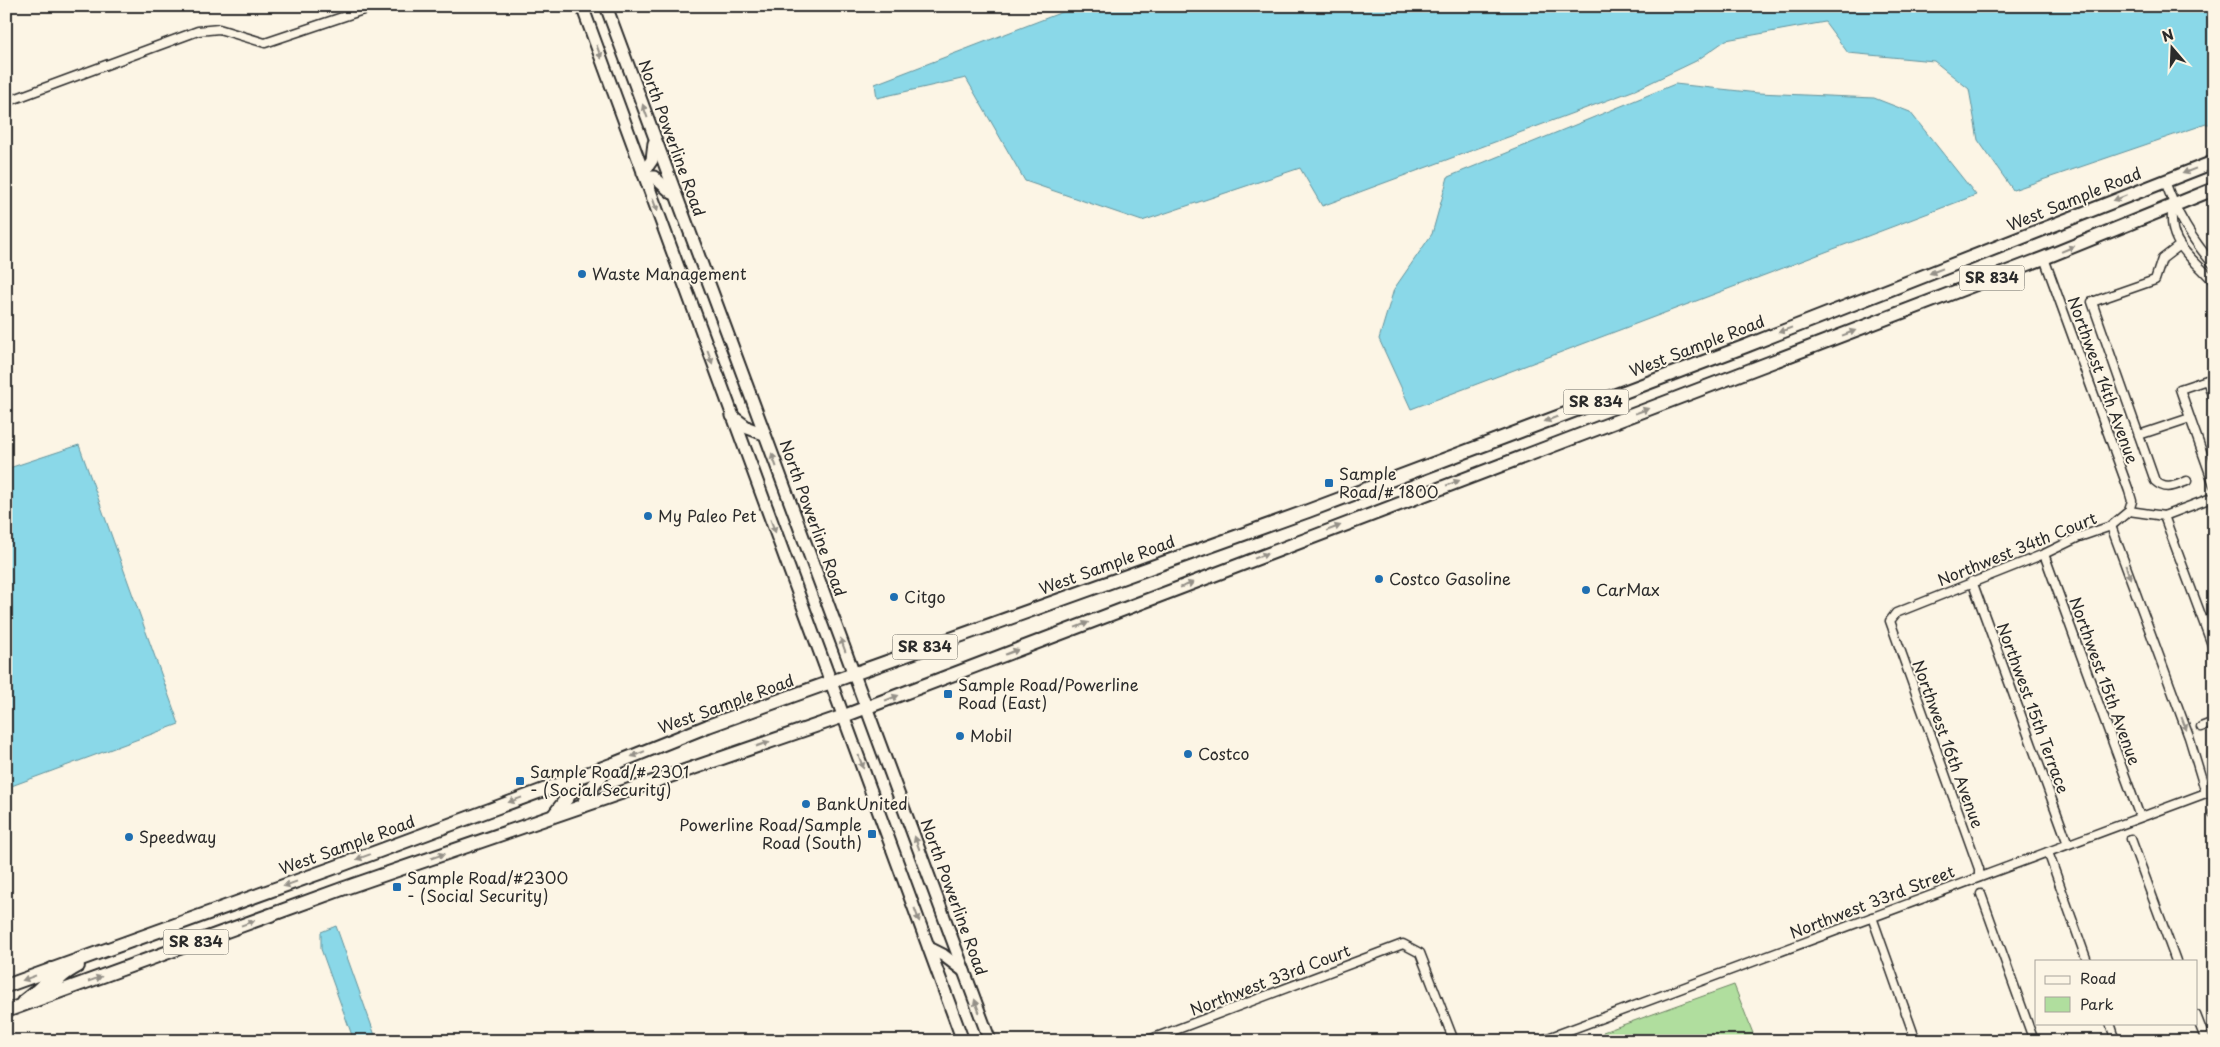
<svg xmlns="http://www.w3.org/2000/svg" width="2220" height="1047" viewBox="0 0 2220 1047" font-family="'Playpen Sans',sans-serif">
  <style>
    .green { fill: #b0de9e; stroke: #6e8464 }
    .water { fill: #8ad8e8; stroke: #64939c }
    .lines { fill: none; stroke-linecap: round; stroke-linejoin: round }
    .minor-casing { stroke: #2b2b2b; stroke-width: 11 }
    .secondary-casing { stroke: #2b2b2b; stroke-width: 15 }
    .primary-casing { stroke: #2b2b2b; stroke-width: 16 }
    .minor { stroke: #fcf5e5; stroke-width: 8 }
    .secondary { stroke: #fcf5e5; stroke-width: 11 }
    .primary { stroke: #fcf5e5; stroke-width: 12 }
    .oneway { fill: #949088 }
    .poi-dot { fill: #1f6fb2; stroke: #fcf5e5; stroke-width: 2 }
    .labels { text-anchor: middle; stroke-width: 4; stroke-linejoin: round; paint-order: stroke }
    .shield { fill: #fcf5e5; stroke: #6a6863; stroke-width: 1 }
    .shield-label { font-size: 15px; font-weight: bold; fill: #2b2b2b }
    .street-label { font-size: 16px; fill: #2b2b2b; stroke: #fcf5e5 }
    .poi-label { font-size: 16px; fill: #2b2b2b; stroke: #fcf5e5; text-anchor: start }
  </style>
  <rect width="100%" height="100%" fill="#fcf5e5"/>
  <filter id="ink" filterUnits="userSpaceOnUse"><feTurbulence type="fractalNoise" baseFrequency=".02" numOctaves="2"/><feDisplacementMap in="SourceGraphic" scale="10" xChannelSelector="R" yChannelSelector="G"/><feConvolveMatrix kernelMatrix="1 2 1 2 8 2 1 2 1" color-interpolation-filters="sRGB"/></filter>
  <g filter="url(#ink)">
    <polygon class="green" points="1734,985 1756,1041 1606,1041 1603,1032"/>
    <g class="water">
      <polygon points="1078,6 2214,6 2214,124 2206,124 2013,190 1978,140 1969,89 1934,61 1848,53 1825,22 1726,40 1696,61 1635,90 1322,206 1300,168 1142,221 1025,181 966,78 877,98 875,84"/>
      <polygon points="1675,84 1758,93 1874,98 1910,112 1976,195 1411,409 1379,339 1394,289 1432,234 1448,177"/>
      <polygon points="79,445 179,724 6,788 6,469"/>
      <polygon points="336,926 377,1041 354,1041 321,949 321,932"/>
    </g>
    <g class="lines">
      <g class="minor-casing">
        <g id="minor">
          <polyline points="6,102 198,31 219,29 265,43 375,6"/>
          <path d="M2165,181C2176,213 2191,239 2214,265"/>
          <path d="M2173,205C2166,245 2191,255 2214,282"/>
          <path d="M2179,246L2162,259L2155,280L2092,302L2155,481C2166,491 2174,486 2187,481"/>
          <polyline points="2044,258 2129,491 2132,501 2129,511"/>
          <polyline points="2190,418 2214,485"/>
          <polyline points="2139,435 2190,418 2180,389 2207,380 2214,401"/>
          <polyline points="2164,516 2214,650"/>
          <polyline points="2111,526 2189,737 2206,793"/>
          <polyline points="2044,554 2140,817"/>
          <polyline points="1972,581 2068,844"/>
          <polyline points="2201,727 2214,722"/>
          <polyline points="2213,813 2214,813"/>
          <polyline points="2131,839 2176,961"/>
          <polyline points="2048,852 2087,961"/>
          <polyline points="1979,877 1979,869 1890,621 1896,613 2044,554 2079,537 2111,526 2129,511 2164,516 2214,497"/>
          <polyline points="1981,894 2034,1041"/>
          <polyline points="1872,917 1916,1041"/>
          <polyline points="2196,1015 2206,1041"/>
          <polyline points="2110,1023 2116,1041"/>
          <polyline points="1146,1041 1403,944 1420,953 1454,1041"/>
          <polyline points="1540,1041 2214,790"/>
        </g>
      </g>
      <g class="secondary-casing">
        <g id="secondary">
          <polyline points="582,6 963,1041"/>
          <polyline points="606,6 990,1041"/>
          <polyline points="643,173 652,160 654,143"/>
          <polyline points="645,177 654,177 672,193"/>
          <polyline points="732,416 748,428 764,434"/>
          <polyline points="929,948 943,955 964,971"/>
        </g>
      </g>
      <g class="primary-casing">
        <g id="primary">
          <polyline points="583,806 588,792 607,769"/>
          <polyline points="554,815 573,790 577,777"/>
          <polyline points="6,986 336,867 611,765 708,726 1308,511 1746,346 2214,162"/>
          <path d="M50,995C56,980 63,974 78,966"/>
          <path d="M23,1002C35,992 47,985 52,969"/>
          <polyline points="6,1011 342,889 844,716 2044,258 2214,189"/>
        </g>
      </g>
      <use href="#minor" class="minor"/>
      <use href="#secondary" class="secondary"/>
      <use href="#primary" class="primary"/>
    </g>
    <defs><path id="oneway-solid" d="M-6-.8H1V-3.2L6.5 0L1 3.2V.8H-6Z" transform="scale(1.25)"/></defs>
    <g class="oneway">
      <use href="#oneway-solid" transform="translate(599 52) rotate(70)"/>
      <use href="#oneway-solid" transform="translate(645 111) rotate(-110)"/>
      <use href="#oneway-solid" transform="translate(2189 171) rotate(159)"/>
      <use href="#oneway-solid" transform="translate(2120 198) rotate(158)"/>
      <use href="#oneway-solid" transform="translate(655 205) rotate(70)"/>
      <use href="#oneway-solid" transform="translate(2068 249) rotate(-23)"/>
      <use href="#oneway-solid" transform="translate(1936 271) rotate(159)"/>
      <use href="#oneway-solid" transform="translate(1785 330) rotate(159)"/>
      <use href="#oneway-solid" transform="translate(1849 333) rotate(-21)"/>
      <use href="#oneway-solid" transform="translate(710 357) rotate(70)"/>
      <use href="#oneway-solid" transform="translate(1642 411) rotate(-21)"/>
      <use href="#oneway-solid" transform="translate(1551 419) rotate(159)"/>
      <use href="#oneway-solid" transform="translate(774 460) rotate(-110)"/>
      <use href="#oneway-solid" transform="translate(1453 483) rotate(-21)"/>
      <use href="#oneway-solid" transform="translate(773 526) rotate(69)"/>
      <use href="#oneway-solid" transform="translate(1334 528) rotate(-21)"/>
      <use href="#oneway-solid" transform="translate(1261 556) rotate(-21)"/>
      <use href="#oneway-solid" transform="translate(2128 572) rotate(70)"/>
      <use href="#oneway-solid" transform="translate(1187 585) rotate(-21)"/>
      <use href="#oneway-solid" transform="translate(1082 625) rotate(-21)"/>
      <use href="#oneway-solid" transform="translate(843 645) rotate(-110)"/>
      <use href="#oneway-solid" transform="translate(1012 652) rotate(-21)"/>
      <use href="#oneway-solid" transform="translate(892 698) rotate(-21)"/>
      <use href="#oneway-solid" transform="translate(2184 724) rotate(70)"/>
      <use href="#oneway-solid" transform="translate(763 744) rotate(-19)"/>
      <use href="#oneway-solid" transform="translate(638 754) rotate(158)"/>
      <use href="#oneway-solid" transform="translate(861 762) rotate(70)"/>
      <use href="#oneway-solid" transform="translate(515 800) rotate(160)"/>
      <use href="#oneway-solid" transform="translate(917 843) rotate(-110)"/>
      <use href="#oneway-solid" transform="translate(438 856) rotate(-19)"/>
      <use href="#oneway-solid" transform="translate(363 857) rotate(160)"/>
      <use href="#oneway-solid" transform="translate(290 884) rotate(160)"/>
      <use href="#oneway-solid" transform="translate(917 915) rotate(70)"/>
      <use href="#oneway-solid" transform="translate(248 923) rotate(-20)"/>
      <use href="#oneway-solid" transform="translate(29 978) rotate(160)"/>
      <use href="#oneway-solid" transform="translate(95 979) rotate(-20)"/>
      <use href="#oneway-solid" transform="translate(977 1006) rotate(-110)"/>
    </g>
  </g>
  <g class="poi-dot">
    <circle cx="582" cy="274" r="5"/>
    <rect x="1324" y="478" width="10" height="10" rx="2.5"/>
    <circle cx="648" cy="516" r="5"/>
    <circle cx="1379" cy="579" r="5"/>
    <circle cx="1586" cy="590" r="5"/>
    <circle cx="894" cy="597" r="5"/>
    <rect x="943" y="689" width="10" height="10" rx="2.5"/>
    <circle cx="960" cy="736" r="5"/>
    <circle cx="1188" cy="754" r="5"/>
    <rect x="515" y="776" width="10" height="10" rx="2.5"/>
    <circle cx="806" cy="804" r="5"/>
    <rect x="867" y="829" width="10" height="10" rx="2.5"/>
    <circle cx="129" cy="837" r="5"/>
    <rect x="392" y="882" width="10" height="10" rx="2.5"/>
  </g>
  <g class="labels">
    <g class="shield">
      <rect x="1959.5" y="265.5" width="65" height="25" rx="4"/>
      <rect x="1563.5" y="389.5" width="65" height="25" rx="4"/>
      <rect x="892.5" y="634.5" width="65" height="25" rx="4"/>
      <rect x="163.5" y="929.5" width="65" height="25" rx="4"/>
    </g>
    <g class="shield-label">
      <text x="1992" y="283">SR 834</text>
      <text x="1596" y="407">SR 834</text>
      <text x="925" y="652">SR 834</text>
      <text x="196" y="947">SR 834</text>
    </g>
    <g class="street-label">
      <text transform="translate(672 138) rotate(70)" y="6">North Powerline Road</text>
      <text transform="translate(2074 199) rotate(-22)" y="6">West Sample Road</text>
      <text transform="translate(1697 346) rotate(-21)" y="6">West Sample Road</text>
      <text transform="translate(2103 380) rotate(70)" y="6">Northwest 14th Avenue</text>
      <text transform="translate(813 518) rotate(70)" y="6">North Powerline Road</text>
      <text transform="translate(2017 549) rotate(-22)" y="6">Northwest 34th Court</text>
      <text transform="translate(1107 565) rotate(-20)" y="6">West Sample Road</text>
      <text transform="translate(2105 681) rotate(70)" y="6">Northwest 15th Avenue</text>
      <text transform="translate(726 704) rotate(-20)" y="6">West Sample Road</text>
      <text transform="translate(2033 708) rotate(70)" y="6">Northwest 15th Terrace</text>
      <text transform="translate(1948 744) rotate(70)" y="6">Northwest 16th Avenue</text>
      <text transform="translate(347 845) rotate(-20)" y="6">West Sample Road</text>
      <text transform="translate(954 897) rotate(70)" y="6">North Powerline Road</text>
      <text transform="translate(1872 902) rotate(-21)" y="6">Northwest 33rd Street</text>
      <text transform="translate(1270 980) rotate(-21)" y="6">Northwest 33rd Court</text>
    </g>
    <g class="poi-label">
      <text x="592" y="280">Waste Management</text>
      <text x="1339" y="480">Sample<tspan x="1339" dy="18">Road/# 1800</tspan></text>
      <text x="658" y="522">My Paleo Pet</text>
      <text x="1389" y="585">Costco Gasoline</text>
      <text x="1596" y="596">CarMax</text>
      <text x="904" y="603">Citgo</text>
      <text x="958" y="691">Sample Road/Powerline<tspan x="958" dy="18">Road (East)</tspan></text>
      <text x="970" y="742">Mobil</text>
      <text x="1198" y="760">Costco</text>
      <text x="530" y="778">Sample Road/# 2301<tspan x="530" dy="18">- (Social Security)</tspan></text>
      <text x="816" y="810">BankUnited</text>
      <text x="862" y="831" text-anchor="end">Powerline Road/Sample<tspan x="862" dy="18">Road (South)</tspan></text>
      <text x="139" y="843">Speedway</text>
      <text x="407" y="884">Sample Road/#2300<tspan x="407" dy="18">- (Social Security)</tspan></text>
    </g>
  </g>
  <rect width="2220" height="1047" fill="none" stroke="#fcf5e5" stroke-width="25"/>
  <rect x="12" y="12" width="2195" height="1022" fill="none" stroke="#2b2b2b" stroke-width="2" filter="url(#ink)"/>
  <rect x="2035" y="960" width="162" height="65" fill="#fcf5e5" stroke="#a8a49b"/>
  <rect x="2045" y="976" width="25" height="8" fill="#fcf5e5" stroke="#a8a49b"/>
  <text x="2080" y="984" font-size="15" fill="#2b2b2b">Road</text>
  <rect x="2045" y="997" width="25" height="15" fill="#b0de9e" stroke="#a8a49b"/>
  <text x="2080" y="1010" font-size="15" fill="#2b2b2b">Park</text>
  <g transform="translate(2172 48) rotate(341)" stroke="#fcf5e5" stroke-width="4" paint-order="stroke">
  <path d="M0-4L9 19L0 12L-9 19Z" fill="#2b2b2b"/>
  <text y="-8" font-size="14" font-weight="bold" text-anchor="middle" fill="#2b2b2b">N</text>
  </g>
</svg>
